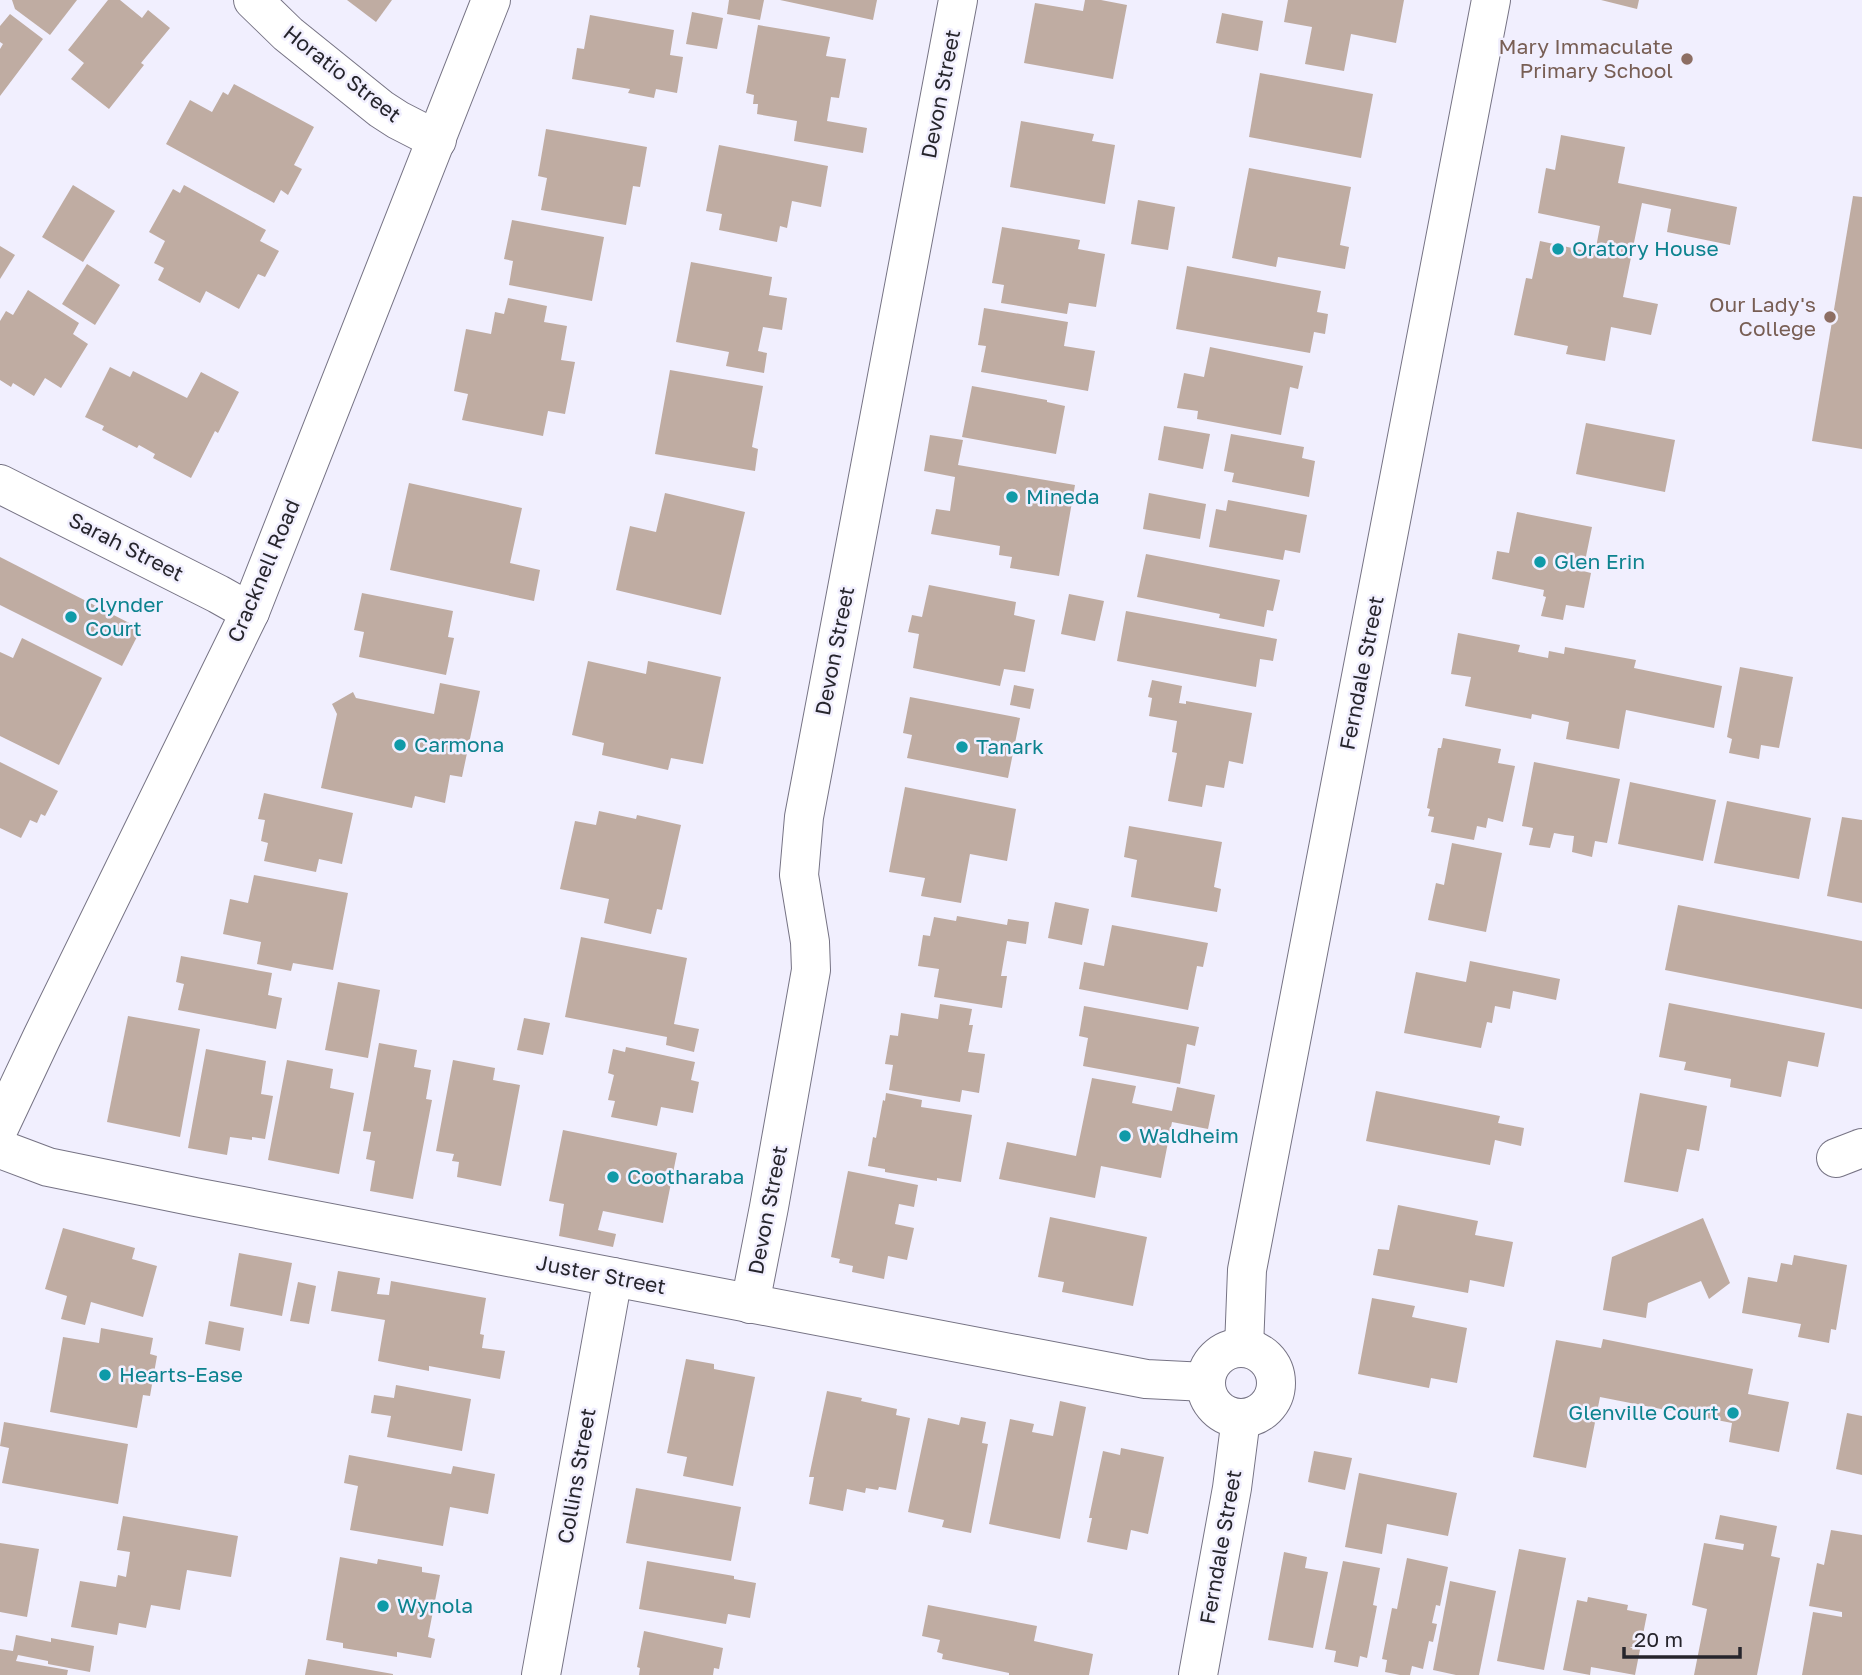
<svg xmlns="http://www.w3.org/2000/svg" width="1862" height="1675" viewBox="0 0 1862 1675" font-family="'Golos Text',sans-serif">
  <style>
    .building { fill: #bfaca2 }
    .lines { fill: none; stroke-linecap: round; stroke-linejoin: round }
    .minor-casing { stroke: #767384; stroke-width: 40 }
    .tertiary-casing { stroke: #767384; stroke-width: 40 }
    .minor { stroke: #fff; stroke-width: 38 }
    .tertiary { stroke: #fff; stroke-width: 38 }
    .education-dot { fill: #8d6e63; stroke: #f1effe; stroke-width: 2.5 }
    .culture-dot { fill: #0f9aa8; stroke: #f1effe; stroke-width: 2.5 }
    .labels { text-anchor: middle; stroke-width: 5; stroke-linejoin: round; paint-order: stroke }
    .education-label { font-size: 21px; fill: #785e54; stroke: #f1effe; text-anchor: end }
    .street-label { font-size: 21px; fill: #26252c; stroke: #f1effe }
    .culture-label { font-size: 21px; fill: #0d838f; stroke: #f1effe; text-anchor: start }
  </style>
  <rect width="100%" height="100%" fill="#f1effe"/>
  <g class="building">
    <polygon points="12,0 77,0 50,35 15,9"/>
    <polygon points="108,0 120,0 142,18 148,10 170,28 141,63 144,65 109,109 71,79 84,63 68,50"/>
    <polygon points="347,0 392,0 376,22"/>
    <polygon points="729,0 764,0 760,20 727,14"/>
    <polygon points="780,0 877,0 873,20"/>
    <polygon points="1085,0 1101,0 1127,5 1113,79 1024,63 1035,3 1083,11"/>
    <polygon points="1288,0 1404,0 1396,43 1351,34 1344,71 1305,64 1312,27 1284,22"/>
    <polygon points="1601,0 1639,0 1637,9"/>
    <polygon points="692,12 723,18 717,49 686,44"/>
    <polygon points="1222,13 1263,21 1258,51 1216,43"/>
    <polygon points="10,14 43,39 0,96 0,49 3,44 0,42 0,26"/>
    <polygon points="590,15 674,30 670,55 683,57 677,93 656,89 654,98 628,93 630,89 572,79 577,48 584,49"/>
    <polygon points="758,25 830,37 826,56 846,59 839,98 831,97 827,121 867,128 863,153 794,141 797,121 757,114 758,104 753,104 754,95 746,93"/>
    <polygon points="1260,73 1373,94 1361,158 1249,137"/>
    <polygon points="234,84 314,127 294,165 302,169 288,195 281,190 274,203 166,144 190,100 212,112 223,92 228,95"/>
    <polygon points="1021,121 1094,134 1092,141 1115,145 1105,204 1010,187"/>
    <polygon points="546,129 647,147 640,187 633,186 626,225 541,210 547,178 538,176"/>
    <polygon points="1561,135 1625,147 1618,183 1737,207 1730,245 1667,232 1671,209 1642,203 1623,297 1658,304 1651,335 1611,327 1605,361 1566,354 1568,346 1514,335 1526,278 1532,279 1540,241 1595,253 1600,226 1538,213 1546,168 1555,170"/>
    <polygon points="719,145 828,166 821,207 792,201 787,228 780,226 777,242 719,230 722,214 706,211"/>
    <polygon points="1249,168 1351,187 1340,245 1349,247 1345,269 1278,257 1276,267 1232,258"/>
    <polygon points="73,185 115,211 83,262 42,237"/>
    <polygon points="184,185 266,230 260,241 279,251 265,277 258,274 239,309 206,291 200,303 158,280 164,268 154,263 165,241 149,232 173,189 180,193"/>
    <polygon points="1853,196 1862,197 1862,449 1812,441"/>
    <polygon points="1138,200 1175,207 1168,250 1131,244"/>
    <polygon points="512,220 604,237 592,301 509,285 513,261 504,259"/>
    <polygon points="1002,227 1080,240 1078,249 1105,254 1096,307 1069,303 1067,314 1001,303 1004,285 992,283"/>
    <polygon points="0,246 15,255 0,279"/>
    <polygon points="691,262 772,277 769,295 787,298 782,330 763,327 758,351 767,353 764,373 726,366 729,352 676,342"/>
    <polygon points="87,264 120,285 95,325 62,304"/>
    <polygon points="1187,266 1321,291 1317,312 1328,314 1325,334 1314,332 1310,353 1176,329"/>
    <polygon points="28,290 79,323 73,334 88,344 61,388 45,378 34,396 13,383 11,387 0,380 0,321 6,311 13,315"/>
    <polygon points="508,298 547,306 544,322 567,326 561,360 575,362 565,414 548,411 543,436 462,420 468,394 454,391 466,329 491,334 495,312 504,314"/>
    <polygon points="984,308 1068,322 1064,346 1095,351 1088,391 981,372 986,346 978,345"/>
    <polygon points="1210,347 1303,366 1298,389 1290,387 1281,435 1197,419 1198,411 1177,408 1184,373 1204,377"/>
    <polygon points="110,367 130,377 133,371 187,398 201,372 239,392 218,433 215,431 191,478 153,458 155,454 139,445 137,448 102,430 104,426 85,417"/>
    <polygon points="670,370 763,386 752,447 758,449 755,471 655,454"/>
    <polygon points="972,386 1047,400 1047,402 1065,406 1056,454 962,437"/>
    <polygon points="1586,423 1675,440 1665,492 1576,474"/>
    <polygon points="1164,426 1210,434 1203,469 1158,460"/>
    <polygon points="1231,434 1304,447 1302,458 1315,461 1309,497 1232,482 1234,473 1224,471"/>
    <polygon points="930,435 963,440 958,465 1075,485 1059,576 1010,568 1012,557 999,555 1000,546 931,534 936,509 950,511 955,477 924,471"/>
    <polygon points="409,483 522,508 510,563 540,570 534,601 390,570"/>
    <polygon points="665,493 745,512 721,615 616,590 630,526 656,532"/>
    <polygon points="1149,493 1206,504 1200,539 1143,529"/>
    <polygon points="1228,500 1307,515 1300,553 1285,550 1283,560 1209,547 1216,509 1226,511"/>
    <polygon points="1517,512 1592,527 1583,571 1591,573 1584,608 1566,605 1563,620 1541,616 1546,597 1543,596 1544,590 1492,579 1497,551 1509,553"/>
    <polygon points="1146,554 1280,580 1273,611 1267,610 1264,627 1219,618 1220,614 1137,597"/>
    <polygon points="0,557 141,629 122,666 0,605"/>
    <polygon points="929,585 1016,602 1014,615 1035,620 1025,672 1004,669 1000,686 913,668 919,634 908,632 912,615 922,617"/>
    <polygon points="362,593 453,611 448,637 454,638 446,675 359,657 364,632 354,630"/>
    <polygon points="1069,594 1104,601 1095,641 1061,634"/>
    <polygon points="1126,611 1277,639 1273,661 1260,659 1256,687 1117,661"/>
    <polygon points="1458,633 1520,645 1518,652 1548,658 1549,651 1564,654 1565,647 1636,660 1634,668 1722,686 1714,728 1626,710 1619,749 1566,739 1569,722 1532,714 1531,719 1465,706 1471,677 1451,674"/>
    <polygon points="22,638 102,678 59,765 0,736 0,652 13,658"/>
    <polygon points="588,661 646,674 648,661 721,677 703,764 671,758 668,770 602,755 604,743 572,735"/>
    <polygon points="1740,667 1793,677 1779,748 1761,745 1759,759 1729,753 1732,739 1727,737"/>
    <polygon points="1152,680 1182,686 1179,703 1186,704 1186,701 1252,713 1243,764 1229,761 1224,788 1206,785 1202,807 1168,801 1177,753 1172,752 1177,721 1149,716 1152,698 1148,697"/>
    <polygon points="440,683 480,691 462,777 450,775 445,803 415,796 412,808 321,788 337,714 332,704 353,692 356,698 434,714"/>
    <polygon points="1014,685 1034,689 1030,709 1010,705"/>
    <polygon points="910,697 1020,718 1008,778 907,758 912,735 903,733"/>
    <polygon points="1443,738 1501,749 1498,763 1515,766 1503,822 1488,818 1486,828 1477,826 1474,840 1431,832 1434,817 1428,816 1430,809 1427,808 1438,748 1441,748"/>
    <polygon points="0,762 58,791 45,816 41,814 37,823 30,820 21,838 0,828"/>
    <polygon points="1534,762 1620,779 1607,843 1595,841 1592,857 1572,852 1574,836 1565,835 1554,833 1550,848 1529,845 1533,828 1522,826"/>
    <polygon points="1630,782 1716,800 1703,861 1618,844"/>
    <polygon points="905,787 1016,809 1007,861 970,854 961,903 921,896 925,878 889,872"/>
    <polygon points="264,793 353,813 342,864 319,859 316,872 264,861 268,843 261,841 265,820 258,819"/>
    <polygon points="1727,801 1811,818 1799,879 1714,863"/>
    <polygon points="599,811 636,819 637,815 681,825 662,910 657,909 651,934 604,923 609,899 560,889 575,821 596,825"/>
    <polygon points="1842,817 1862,820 1862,903 1827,896"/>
    <polygon points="1129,826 1222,842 1214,887 1221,889 1217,912 1131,897 1137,860 1124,857"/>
    <polygon points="1452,843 1502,853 1486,932 1428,920 1436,883 1444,885"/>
    <polygon points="254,875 348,893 333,970 293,963 291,971 257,964 261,942 223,934 230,899 248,903"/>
    <polygon points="1055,902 1089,909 1082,945 1048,938"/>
    <polygon points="1678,905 1862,941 1862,1009 1665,970"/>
    <polygon points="957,916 1007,925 1008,919 1029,922 1026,944 1007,941 1001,976 1007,976 1002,1008 934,997 939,969 918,966 923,935 930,936 934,917 956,921"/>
    <polygon points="1112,925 1208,943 1203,967 1197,966 1188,1010 1079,989 1084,962 1104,966"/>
    <polygon points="581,937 687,958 674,1024 699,1029 694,1052 666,1045 667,1037 565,1017"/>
    <polygon points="181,956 272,973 268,995 282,998 276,1029 178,1010 184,984 176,982"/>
    <polygon points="1470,961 1560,979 1556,1000 1513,991 1510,1009 1495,1006 1492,1023 1487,1022 1481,1048 1404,1033 1416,972 1466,982"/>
    <polygon points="338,982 380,990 368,1058 325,1050"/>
    <polygon points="1669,1003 1825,1033 1818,1067 1788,1061 1781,1097 1730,1087 1731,1079 1684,1070 1686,1062 1659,1057"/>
    <polygon points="940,1004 972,1009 969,1025 973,1025 968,1052 985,1054 979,1093 962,1090 960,1102 889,1090 893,1065 885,1064 890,1035 898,1036 901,1013 938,1019"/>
    <polygon points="1084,1006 1199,1027 1195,1046 1187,1044 1180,1084 1083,1066 1088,1038 1079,1036"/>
    <polygon points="128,1016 200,1029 180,1137 107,1122"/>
    <polygon points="524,1018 550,1023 543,1055 517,1050"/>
    <polygon points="379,1043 417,1050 414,1067 431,1070 426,1099 432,1100 413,1199 370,1191 375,1161 366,1159 371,1132 363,1131"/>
    <polygon points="626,1047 695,1062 691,1080 699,1082 693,1113 661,1107 657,1126 611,1117 615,1101 608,1100 614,1075 608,1073 613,1049 625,1052"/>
    <polygon points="206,1049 266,1061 261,1094 273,1096 265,1139 252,1137 252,1140 230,1137 227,1155 188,1148"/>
    <polygon points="287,1060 333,1069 330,1088 354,1093 339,1174 268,1160"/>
    <polygon points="453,1060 495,1068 493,1080 520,1085 501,1186 457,1177 459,1162 452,1161 454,1154 436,1151"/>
    <polygon points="1092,1078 1136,1086 1132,1103 1172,1111 1177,1087 1215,1095 1208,1129 1172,1122 1161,1178 1101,1166 1095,1198 999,1179 1007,1142 1076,1156"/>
    <polygon points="1376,1091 1500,1116 1498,1123 1524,1128 1521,1146 1495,1140 1490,1165 1366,1141"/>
    <polygon points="886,1093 922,1100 921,1107 972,1115 961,1182 937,1178 937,1181 885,1172 885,1169 868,1166 873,1137 876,1138 883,1100 885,1101"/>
    <polygon points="1640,1093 1707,1106 1699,1151 1687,1149 1678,1192 1624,1182"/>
    <polygon points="563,1130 677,1153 663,1223 603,1211 598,1230 616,1234 613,1247 559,1236 564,1204 549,1201"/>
    <polygon points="848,1171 918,1185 914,1207 899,1204 895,1224 914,1228 907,1260 888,1256 884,1279 852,1272 853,1266 839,1263 840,1259 831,1257"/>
    <polygon points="1398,1205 1478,1221 1475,1235 1513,1242 1504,1287 1470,1280 1468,1293 1373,1275 1378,1249 1389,1250"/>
    <polygon points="1050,1217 1147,1237 1133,1306 1062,1292 1064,1282 1038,1277"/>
    <polygon points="1703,1218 1730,1283 1709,1299 1701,1281 1648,1303 1646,1318 1603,1310 1612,1257"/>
    <polygon points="63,1228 135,1248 132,1259 157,1266 143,1317 91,1302 85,1325 61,1319 67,1296 45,1289"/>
    <polygon points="239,1253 292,1263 282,1316 230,1306"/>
    <polygon points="1794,1255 1847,1265 1836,1330 1831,1329 1829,1343 1798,1337 1801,1324 1742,1313 1748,1277 1777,1282 1781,1263 1792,1265"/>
    <polygon points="338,1271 380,1278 377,1294 389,1295 391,1281 486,1298 480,1334 484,1335 482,1348 505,1351 500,1379 429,1366 429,1371 378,1361 385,1320 331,1311"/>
    <polygon points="298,1282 316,1286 309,1324 290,1321"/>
    <polygon points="1372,1298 1415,1306 1412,1317 1467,1328 1457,1383 1431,1378 1429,1388 1358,1374"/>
    <polygon points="209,1321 244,1328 240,1351 205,1344"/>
    <polygon points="101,1328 153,1338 150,1354 157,1356 150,1396 143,1395 137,1428 50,1412 63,1337 99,1343"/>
    <polygon points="1603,1339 1753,1369 1748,1394 1789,1402 1779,1452 1729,1442 1732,1423 1600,1397 1586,1468 1533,1457 1556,1340 1601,1348"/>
    <polygon points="686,1359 714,1364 714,1369 755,1377 733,1486 683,1476 687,1457 667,1453"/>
    <polygon points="396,1385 471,1399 462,1451 387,1437 391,1416 371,1413 374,1395 394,1398"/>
    <polygon points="827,1391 862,1398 861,1401 897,1409 896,1415 910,1418 896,1490 879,1487 878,1490 866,1488 865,1493 847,1489 843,1511 809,1504 814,1477 809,1477"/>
    <polygon points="1060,1401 1086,1407 1060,1539 989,1524 1010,1419 1034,1424 1032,1432 1053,1436"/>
    <polygon points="1847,1413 1862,1416 1862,1475 1836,1469"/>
    <polygon points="961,1417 986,1422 982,1443 988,1444 971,1533 942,1527 944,1520 908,1512 928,1418 959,1425"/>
    <polygon points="4,1422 128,1444 118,1504 2,1483 9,1448 0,1446"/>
    <polygon points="1121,1448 1164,1457 1148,1534 1131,1530 1127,1550 1087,1542 1092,1518 1089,1518 1103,1451 1120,1455"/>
    <polygon points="1314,1451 1352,1458 1345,1490 1308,1482"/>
    <polygon points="349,1455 451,1474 453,1466 495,1474 488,1514 450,1507 443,1546 350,1530 358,1486 344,1483"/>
    <polygon points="1359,1473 1457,1493 1448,1536 1387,1524 1382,1554 1345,1547"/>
    <polygon points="636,1488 741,1507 731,1561 626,1543"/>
    <polygon points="1720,1515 1777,1526 1771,1556 1780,1558 1757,1675 1694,1675 1707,1609 1692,1605 1704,1543 1743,1550 1744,1544 1715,1539"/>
    <polygon points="123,1516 238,1536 231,1577 187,1570 180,1610 151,1605 146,1628 119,1623 117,1635 71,1627 80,1581 116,1587 118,1575 126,1577 130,1552 117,1550"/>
    <polygon points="1831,1530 1862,1535 1862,1675 1802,1675 1813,1612 1842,1617 1842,1612 1809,1606 1817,1563 1824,1565"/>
    <polygon points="0,1543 39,1549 27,1617 0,1612"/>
    <polygon points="1519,1549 1566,1558 1544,1670 1497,1661"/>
    <polygon points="1284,1552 1307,1557 1305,1568 1328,1572 1313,1648 1268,1640"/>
    <polygon points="340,1557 377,1564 378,1559 422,1567 422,1572 440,1575 428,1637 435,1639 431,1658 397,1652 397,1657 343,1648 343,1643 326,1640"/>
    <polygon points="1407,1558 1448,1567 1440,1606 1436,1605 1432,1623 1437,1624 1433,1642 1429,1641 1423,1669 1412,1666 1410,1675 1400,1675 1385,1672 1387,1660 1382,1659 1392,1608 1397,1609"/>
    <polygon points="647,1561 734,1576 734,1579 756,1583 750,1618 728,1614 726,1624 639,1609"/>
    <polygon points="1343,1561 1380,1568 1373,1605 1377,1606 1367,1658 1360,1656 1358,1667 1334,1662 1336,1651 1325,1649"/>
    <polygon points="1450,1581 1496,1591 1479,1675 1456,1675 1433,1670"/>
    <polygon points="1588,1597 1628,1605 1627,1610 1647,1614 1635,1675 1591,1667 1590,1675 1563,1670 1577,1600 1587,1602"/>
    <polygon points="928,1605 1037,1626 1034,1641 1093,1654 1089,1675 1009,1675 1009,1673 942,1659 943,1654 937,1652 940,1640 922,1636"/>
    <polygon points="644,1631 723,1648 719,1669 714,1668 713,1675 639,1675 640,1668 637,1667"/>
    <polygon points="16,1635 51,1642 51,1638 94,1646 90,1672 48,1664 48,1661 18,1655 16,1661 68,1670 67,1675 0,1675 0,1649 13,1651"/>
    <polygon points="308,1659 393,1674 393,1675 305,1675"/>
  </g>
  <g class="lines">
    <g class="minor-casing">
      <g id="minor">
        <polyline points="253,0 288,34 381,109 398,120 437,140"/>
        <polyline points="0,484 218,594 250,612"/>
        <polyline points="0,1149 48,1167 195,1197 1146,1379 1206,1382"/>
        <polyline points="1836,1158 1862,1148"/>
        <polyline points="750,1304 769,1207 811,970 810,942 799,875 804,817 958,0"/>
        <polyline points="1244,1348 1247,1270 1491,0"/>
        <circle cx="1241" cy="1383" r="35"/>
        <polyline points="541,1675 613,1277"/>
        <polyline points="1198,1675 1232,1488 1241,1418"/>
      </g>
    </g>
    <g class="tertiary-casing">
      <polyline id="tertiary" points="0,1126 42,1037 250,612 491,0"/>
    </g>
    <use href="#minor" class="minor"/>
    <use href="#tertiary" class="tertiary"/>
  </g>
  <g class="education-dot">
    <circle cx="1687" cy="59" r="7"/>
    <circle cx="1830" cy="317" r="7"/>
  </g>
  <g class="culture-dot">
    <circle cx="1558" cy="249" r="7"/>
    <circle cx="1012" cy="497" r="7"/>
    <circle cx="1540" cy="562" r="7"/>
    <circle cx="71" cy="617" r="7"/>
    <circle cx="400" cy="745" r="7"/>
    <circle cx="962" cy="747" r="7"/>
    <circle cx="1125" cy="1136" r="7"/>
    <circle cx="613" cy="1177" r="7"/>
    <circle cx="105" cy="1375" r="7"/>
    <circle cx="1733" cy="1413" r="7"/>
    <circle cx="383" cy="1606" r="7"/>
  </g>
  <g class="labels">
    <g class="education-label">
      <text x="1673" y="54">Mary Immaculate<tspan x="1673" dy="24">Primary School</tspan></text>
      <text x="1816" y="312">Our Lady's<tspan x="1816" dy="24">College</tspan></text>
    </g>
    <g class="street-label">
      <text transform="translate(342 74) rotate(38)" y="7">Horatio Street</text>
      <text transform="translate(941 94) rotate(-79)" y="7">Devon Street</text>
      <text transform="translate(126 547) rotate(27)" y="7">Sarah Street</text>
      <text transform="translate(264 571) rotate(-67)" y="7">Cracknell Road</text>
      <text transform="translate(835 651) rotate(-79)" y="7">Devon Street</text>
      <text transform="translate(1362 673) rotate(-79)" y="7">Ferndale Street</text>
      <text transform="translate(768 1210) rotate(-79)" y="7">Devon Street</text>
      <text transform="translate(601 1275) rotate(11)" y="7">Juster Street</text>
      <text transform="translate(577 1476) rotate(-80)" y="7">Collins Street</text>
      <text transform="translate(1221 1547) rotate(-80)" y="7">Ferndale Street</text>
    </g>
    <g class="culture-label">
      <text x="1572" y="256">Oratory House</text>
      <text x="1026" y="504">Mineda</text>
      <text x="1554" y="569">Glen Erin</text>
      <text x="85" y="612">Clynder<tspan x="85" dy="24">Court</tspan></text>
      <text x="414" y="752">Carmona</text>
      <text x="976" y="754">Tanark</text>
      <text x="1139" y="1143">Waldheim</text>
      <text x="627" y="1184">Cootharaba</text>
      <text x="119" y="1382">Hearts-Ease</text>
      <text x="1719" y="1420" text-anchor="end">Glenville Court</text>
      <text x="397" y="1613">Wynola</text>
    </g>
  </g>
  <path d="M1624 1647v10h116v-10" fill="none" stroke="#26252c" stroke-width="3.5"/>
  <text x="1634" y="1647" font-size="21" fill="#26252c" stroke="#f1effe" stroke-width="5" paint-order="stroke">20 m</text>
</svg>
